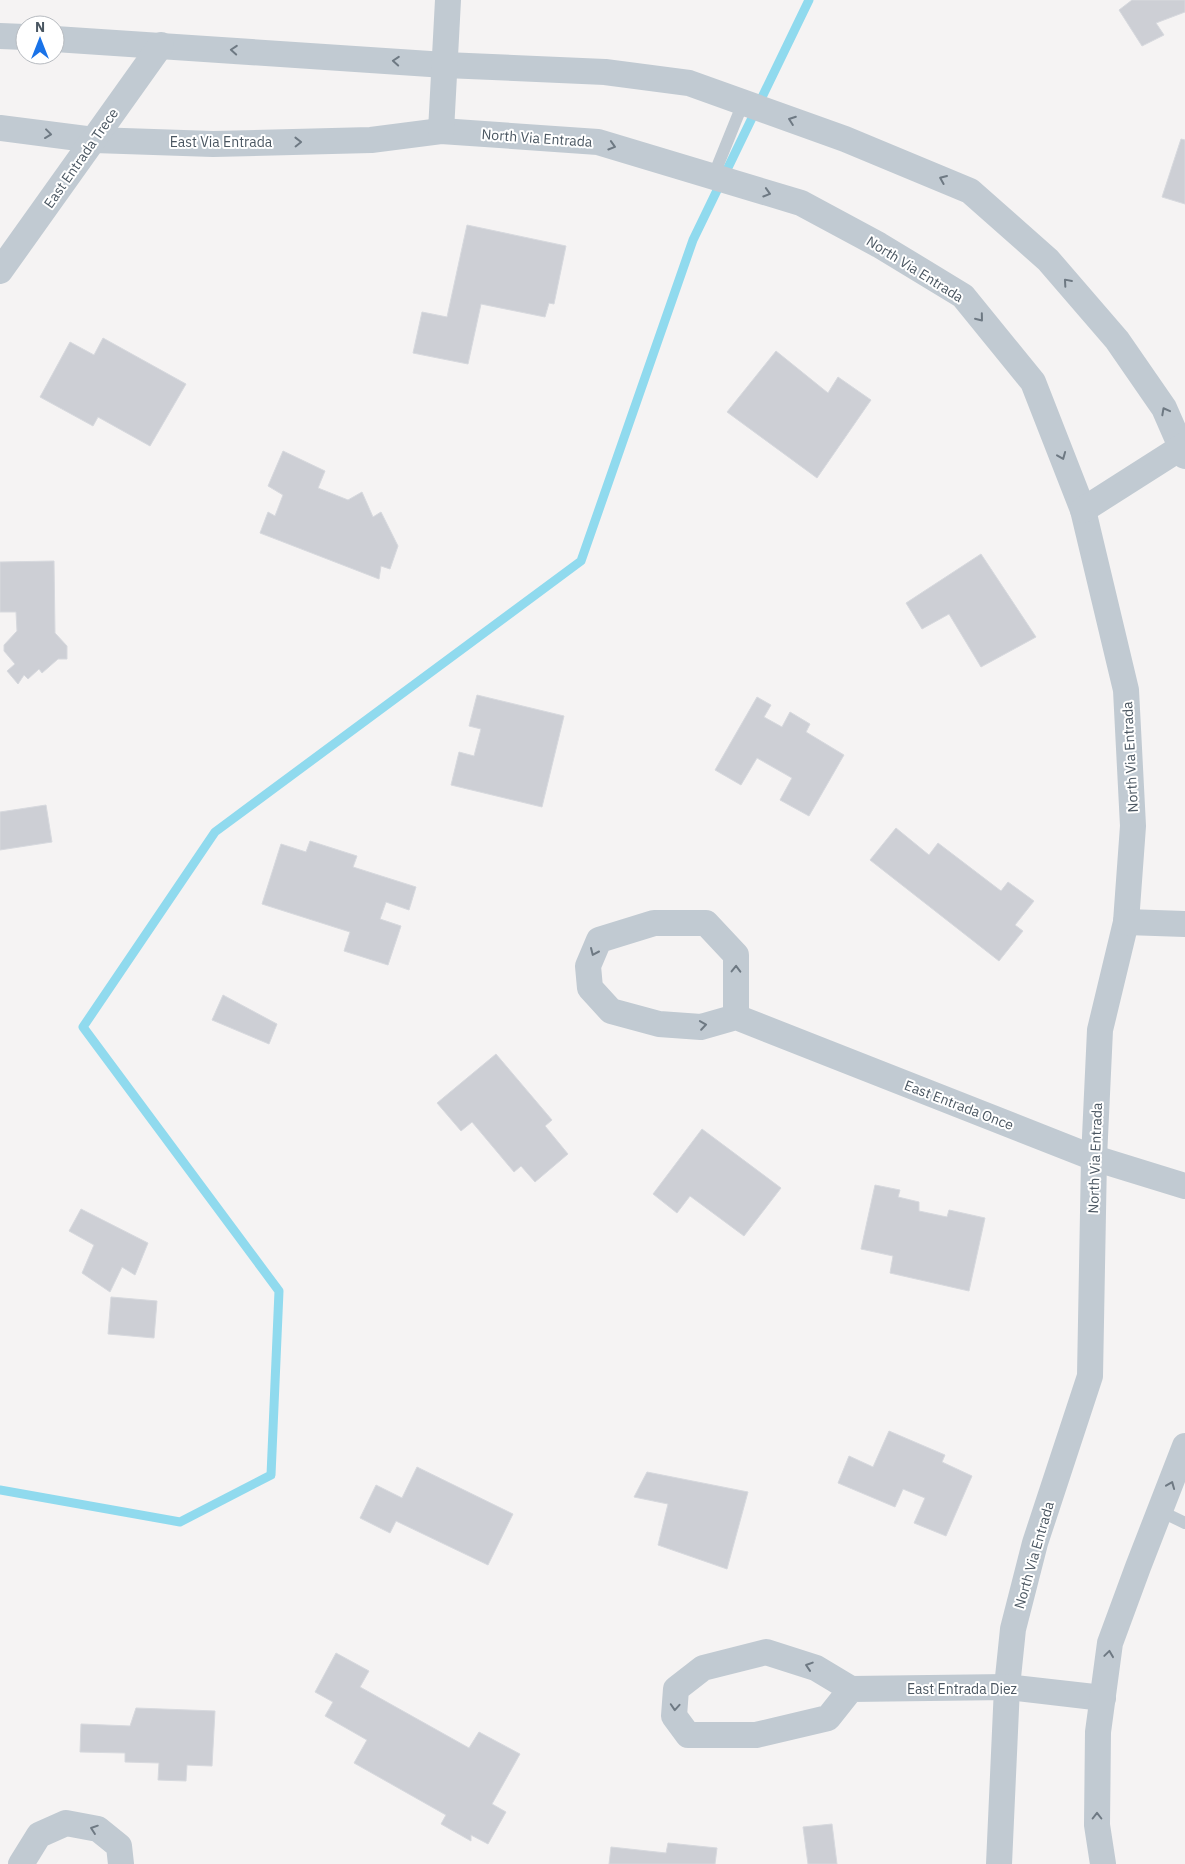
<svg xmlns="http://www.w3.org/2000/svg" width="1185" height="1864" viewBox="0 0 1185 1864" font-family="'IBM Plex Sans',sans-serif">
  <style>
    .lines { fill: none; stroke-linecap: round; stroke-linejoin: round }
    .stream { stroke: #90daee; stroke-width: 9 }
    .building { fill: #cdcfd5; stroke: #d7d9de }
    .lane { stroke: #c1cad2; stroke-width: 12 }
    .street { stroke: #c1cad2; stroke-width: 26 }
    .oneway { stroke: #6e7983 }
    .labels { text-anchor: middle; stroke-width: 4; stroke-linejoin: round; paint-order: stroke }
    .street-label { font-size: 14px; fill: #4a5661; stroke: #fff }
  </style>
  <rect width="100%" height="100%" fill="#f5f3f3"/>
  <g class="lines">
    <polyline class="stream" points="0,1490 180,1522 271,1475 279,1291 83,1027 215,832 581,561 693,240 809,0"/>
  </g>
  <g class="building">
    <polygon points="1132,0 1185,0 1185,12 1156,23 1164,35 1142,46 1119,10"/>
    <polygon points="1181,139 1185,140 1185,204 1162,197"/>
    <polygon points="467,225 566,246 554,304 549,303 545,317 481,304 468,364 413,353 422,312 447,317"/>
    <polygon points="103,338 186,384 150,446 98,417 93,426 40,397 70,342 94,355"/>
    <polygon points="776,351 828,393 838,377 871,400 817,478 727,412"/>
    <polygon points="283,451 325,471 318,488 348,500 362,492 373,517 381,512 398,546 390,569 381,566 379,579 260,533 268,512 275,516 283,495 268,486"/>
    <polygon points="981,554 1036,637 981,667 949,614 922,629 906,603"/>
    <polygon points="54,561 55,633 67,646 67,659 58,659 42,673 39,669 28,679 24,675 18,684 7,671 15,664 4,651 4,645 17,631 16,612 0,612 0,562"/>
    <polygon points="477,695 564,716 542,807 451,785 459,752 474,756 481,729 469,726"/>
    <polygon points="757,697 771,705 764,717 782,727 790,712 810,724 806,732 844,755 809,816 780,800 792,778 757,758 741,785 715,770"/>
    <polygon points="46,805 52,842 0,850 0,812"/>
    <polygon points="896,828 929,855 938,843 1001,891 1008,882 1034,901 1015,925 1023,931 999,961 870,860"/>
    <polygon points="310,841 357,856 353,867 416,887 409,910 386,902 380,919 401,926 388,965 344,951 350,932 262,904 281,844 306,852"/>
    <polygon points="223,995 277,1024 269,1044 212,1020"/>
    <polygon points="496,1054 552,1120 545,1126 568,1154 535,1182 521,1166 514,1172 472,1122 461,1131 437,1103"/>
    <polygon points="702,1129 781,1188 744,1236 690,1196 677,1213 653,1194"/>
    <polygon points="875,1185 900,1190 898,1197 919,1202 919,1211 947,1217 949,1210 985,1218 969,1291 890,1273 893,1256 861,1249"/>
    <polygon points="81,1209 148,1243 135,1275 122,1267 110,1292 82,1273 94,1245 69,1231"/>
    <polygon points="111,1297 157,1301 154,1338 108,1334"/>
    <polygon points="889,1431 945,1455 942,1462 972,1476 946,1536 914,1523 925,1498 903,1489 895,1507 838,1483 849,1456 873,1467"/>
    <polygon points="417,1467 513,1514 488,1565 396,1521 390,1533 360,1518 376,1485 402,1498"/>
    <polygon points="647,1472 748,1492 727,1569 658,1545 668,1504 634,1497"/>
    <polygon points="336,1653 369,1671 360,1687 469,1748 479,1732 520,1754 492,1804 506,1812 488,1844 471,1835 471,1841 441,1824 446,1815 354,1763 367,1740 325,1716 333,1702 315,1692"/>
    <polygon points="136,1708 215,1711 212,1766 187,1765 186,1781 158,1780 159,1763 125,1762 125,1753 80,1752 81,1724 130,1726"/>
    <polygon points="832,1824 837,1864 808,1864 803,1827"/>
    <polygon points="668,1843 717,1848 715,1864 609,1864 611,1847 666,1853"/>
  </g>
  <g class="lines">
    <g class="lane">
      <polyline points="713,177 743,103"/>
      <polyline points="1160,1511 1185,1523"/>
    </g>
    <g class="street">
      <polyline points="0,36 25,37"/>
      <polyline points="55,39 445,65 605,72 689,83 845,139 970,191 1048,260 1117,340 1164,408 1185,456"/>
      <polyline points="0,128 94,140 213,144 371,140 441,131 598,142 801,203 879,245 963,296 1033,382 1083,510 1126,690 1133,826 1126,922 1100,1030 1094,1158 1090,1376 1035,1543 1013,1629 1007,1687 999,1864"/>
      <polyline points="441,131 448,0"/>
      <polyline points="0,271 161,45"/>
      <polyline points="1083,510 1185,445"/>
      <polyline points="1126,922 1185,924"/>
      <polyline points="736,1017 736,955 706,923 654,923 599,940 588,966 590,988 611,1011 659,1024 701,1027 736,1017 1094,1158 1185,1186"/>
      <polyline points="851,1689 828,1718 756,1735 688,1735 674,1716 676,1689 703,1668 766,1652 816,1668 851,1689 1007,1687 1103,1698"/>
      <polyline points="21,1864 39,1835 66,1823 98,1829 119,1846 121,1864"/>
      <polyline points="1103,1864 1097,1825 1098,1732 1110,1643 1138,1567 1185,1446"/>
    </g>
  </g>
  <defs><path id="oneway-chevron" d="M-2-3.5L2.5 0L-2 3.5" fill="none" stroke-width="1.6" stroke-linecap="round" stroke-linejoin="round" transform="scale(1.25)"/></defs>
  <g class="oneway">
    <use href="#oneway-chevron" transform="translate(234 50) rotate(-176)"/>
    <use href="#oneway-chevron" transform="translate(396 61) rotate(-176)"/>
    <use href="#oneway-chevron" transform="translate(792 120) rotate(-160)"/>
    <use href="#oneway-chevron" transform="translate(48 134) rotate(7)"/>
    <use href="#oneway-chevron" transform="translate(298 142) rotate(-1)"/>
    <use href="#oneway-chevron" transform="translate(612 146) rotate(17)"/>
    <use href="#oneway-chevron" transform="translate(943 179) rotate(-157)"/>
    <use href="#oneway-chevron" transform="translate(767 193) rotate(17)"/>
    <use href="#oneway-chevron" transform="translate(1067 282) rotate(-131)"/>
    <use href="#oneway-chevron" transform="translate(980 318) rotate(51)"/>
    <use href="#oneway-chevron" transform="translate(1165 411) rotate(-118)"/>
    <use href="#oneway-chevron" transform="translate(1062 456) rotate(68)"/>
    <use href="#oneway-chevron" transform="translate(594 952) rotate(114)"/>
    <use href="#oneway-chevron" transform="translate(736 969) rotate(-89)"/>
    <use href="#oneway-chevron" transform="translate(703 1025) rotate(-8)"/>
    <use href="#oneway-chevron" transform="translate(1171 1485) rotate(-68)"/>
    <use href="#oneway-chevron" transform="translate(1109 1654) rotate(-82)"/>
    <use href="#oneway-chevron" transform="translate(809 1666) rotate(-162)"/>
    <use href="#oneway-chevron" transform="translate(675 1707) rotate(94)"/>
    <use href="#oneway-chevron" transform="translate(1097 1816) rotate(-90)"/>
    <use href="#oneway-chevron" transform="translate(94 1829) rotate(-161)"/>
  </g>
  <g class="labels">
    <g class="street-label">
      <text transform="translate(537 138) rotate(4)" y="5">North Via Entrada</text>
      <text x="221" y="147">East Via Entrada</text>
      <text transform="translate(81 158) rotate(-55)" y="5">East Entrada Trece</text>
      <text transform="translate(915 269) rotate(32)" y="5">North Via Entrada</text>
      <text transform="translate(1130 757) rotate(-93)" y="5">North Via Entrada</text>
      <text transform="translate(959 1105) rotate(21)" y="5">East Entrada Once</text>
      <text transform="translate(1095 1158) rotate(-88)" y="5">North Via Entrada</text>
      <text transform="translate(1034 1555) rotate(-74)" y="5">North Via Entrada</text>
      <text x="962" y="1694">East Entrada Diez</text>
    </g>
  </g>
  <g transform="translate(40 40)"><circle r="24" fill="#ffffff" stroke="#b7bbc0"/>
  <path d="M0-4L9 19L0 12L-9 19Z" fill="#1a73e8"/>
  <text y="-8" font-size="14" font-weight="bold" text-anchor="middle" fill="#4a5661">N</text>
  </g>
</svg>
